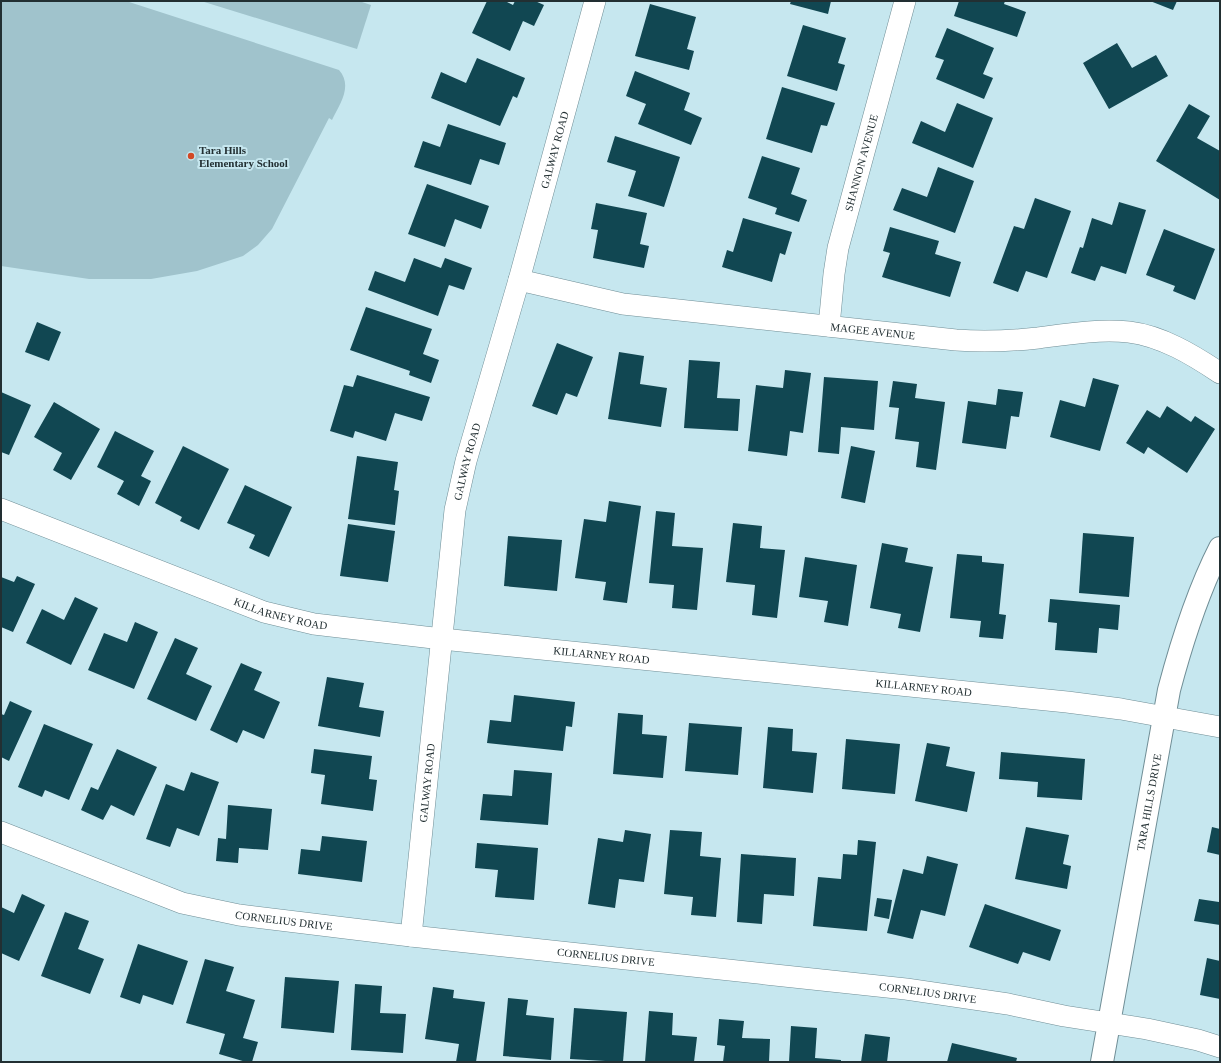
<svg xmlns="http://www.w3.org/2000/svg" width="1221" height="1063" viewBox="0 0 1221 1063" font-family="'Times New Roman',serif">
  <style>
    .green { fill: #a0c3cc }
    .building { fill: #114752 }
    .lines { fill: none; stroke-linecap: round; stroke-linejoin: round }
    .street-casing { stroke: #708e96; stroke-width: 22 }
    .secondary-casing { stroke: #708e96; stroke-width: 24 }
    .street { stroke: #fff; stroke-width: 21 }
    .secondary { stroke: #fff; stroke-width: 22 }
    .poi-dot { fill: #d24825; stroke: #c6e7ef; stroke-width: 1.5 }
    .labels { text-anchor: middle; stroke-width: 4; stroke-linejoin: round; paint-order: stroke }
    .street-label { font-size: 11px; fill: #222f32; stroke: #c6e7ef }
    .poi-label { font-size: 11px; font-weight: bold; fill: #222f32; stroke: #c6e7ef; text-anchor: start }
  </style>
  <rect width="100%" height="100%" fill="#c6e7ef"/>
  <g class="green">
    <path d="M1,1H126L339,70C353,86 340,104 332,120L329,118L272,229L258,245L243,256L197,271L151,279H89L1,266Z"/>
    <polygon points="201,1 359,1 371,5 357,49"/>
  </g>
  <g class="building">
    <polygon points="487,1 505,1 513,5 515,1 535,1 544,5 534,26 523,21 510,51 472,33"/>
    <polygon points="791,1 831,1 828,14 790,4"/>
    <polygon points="959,1 1005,1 1004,4 1026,12 1017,37 954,16"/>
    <polygon points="1150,1 1177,1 1173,10"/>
    <polygon points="650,4 696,17 687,49 694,51 689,70 635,56"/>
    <polygon points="803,25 846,38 838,63 845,65 837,91 787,76"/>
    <polygon points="947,28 994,48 983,74 993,78 984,99 936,79 944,60 935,57"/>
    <polygon points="1117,43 1132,68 1156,55 1168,76 1109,109 1083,63"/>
    <polygon points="477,58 525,78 517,98 513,96 500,126 431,98 441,72 466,83"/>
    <polygon points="635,71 690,93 684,110 702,118 691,145 638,124 646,104 626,96"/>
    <polygon points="782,87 835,103 827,126 821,125 812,153 766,139"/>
    <polygon points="957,103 993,118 973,168 912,143 921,121 945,132"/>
    <polygon points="1189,104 1210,116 1197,138 1220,151 1220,200 1156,161"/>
    <polygon points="448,124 506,143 499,165 480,159 471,185 414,167 423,141 440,147"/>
    <polygon points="615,136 680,157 664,207 628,196 636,171 607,162"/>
    <polygon points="762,156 800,168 791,194 807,200 799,222 775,214 777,208 748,198"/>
    <polygon points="938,167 974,181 955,233 893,210 902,188 927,197"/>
    <polygon points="427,184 489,206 481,229 455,219 445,247 408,234"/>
    <polygon points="1035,198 1071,211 1047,278 1026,271 1018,292 993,283 1014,226 1024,229"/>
    <polygon points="1119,202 1146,210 1126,274 1101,266 1095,281 1071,273 1080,247 1083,248 1092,218 1112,225"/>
    <polygon points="596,203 647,213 640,244 649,246 644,268 593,258 598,230 591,229"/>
    <polygon points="743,218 792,232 785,255 780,253 772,282 722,267 727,250 733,252"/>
    <polygon points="890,227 939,241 935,254 961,262 950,297 882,277 890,253 883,251"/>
    <polygon points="1164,229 1215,249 1195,300 1173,291 1175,286 1146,275"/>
    <polygon points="414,258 441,268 445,258 472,268 464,290 449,285 438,316 368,290 375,271 405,282"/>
    <polygon points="366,307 432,329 423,354 439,360 431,383 409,375 410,371 350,350"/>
    <polygon points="37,322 61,332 49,361 25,352"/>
    <polygon points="557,343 593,357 577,397 566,393 557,415 532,406"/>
    <polygon points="619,352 644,356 640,384 667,388 661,427 608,419"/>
    <polygon points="689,360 720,362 717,398 740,399 738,431 684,428"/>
    <polygon points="785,370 811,373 803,433 790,431 787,456 748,451 756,385 783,388"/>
    <polygon points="357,375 430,397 422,421 395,413 386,441 355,431 353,438 330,431 344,385 353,387"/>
    <polygon points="824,377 878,381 874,430 841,427 839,454 818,452"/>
    <polygon points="1093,378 1119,385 1100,451 1050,437 1060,400 1085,407"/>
    <polygon points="893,381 917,384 915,398 945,402 936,470 916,467 919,442 895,439 899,408 889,407"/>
    <polygon points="998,389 1023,392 1019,417 1011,416 1006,449 962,443 968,401 996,405"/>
    <polygon points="1,392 31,405 9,455 1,452"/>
    <polygon points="54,402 100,429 71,480 53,470 62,453 34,437"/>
    <polygon points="1167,406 1191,422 1195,416 1215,429 1187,473 1148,447 1144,454 1126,443 1147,410 1160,418"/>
    <polygon points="115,431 154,451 141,476 151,481 139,506 117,494 124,481 97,467"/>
    <polygon points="183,446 229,469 199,530 180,521 182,517 155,503"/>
    <polygon points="851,446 875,451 865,503 841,498"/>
    <polygon points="357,456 398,462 394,490 399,491 395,525 348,519"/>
    <polygon points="245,485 292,507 269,557 249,548 255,535 227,523"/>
    <polygon points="609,501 641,506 627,603 603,600 606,582 575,578 584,519 606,522"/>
    <polygon points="656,511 675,513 672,546 703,548 697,610 672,608 674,585 649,583"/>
    <polygon points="733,523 762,526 760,548 785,550 777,618 752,615 755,585 726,582"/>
    <polygon points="348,524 395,531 388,582 340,576"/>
    <polygon points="1083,533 1134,537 1129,597 1079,593"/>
    <polygon points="508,536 562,540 557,591 504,586"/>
    <polygon points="882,543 908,548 905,562 933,567 920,632 898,628 901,614 870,608"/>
    <polygon points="957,554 982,556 982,562 1004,564 999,614 1006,615 1003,639 979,637 981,621 950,618"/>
    <polygon points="805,557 857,565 848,626 824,622 828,601 799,597"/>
    <polygon points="17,576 35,584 13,632 1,627 1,577 14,582"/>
    <polygon points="75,597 98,608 71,665 26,643 42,609 64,620"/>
    <polygon points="1050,599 1120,605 1118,630 1099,628 1097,653 1055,650 1057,623 1048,622"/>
    <polygon points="135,622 158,632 134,689 88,670 104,633 127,642"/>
    <polygon points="175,638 198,648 186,674 212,686 196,721 147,699"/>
    <polygon points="241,663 262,672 254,690 280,702 264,739 243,730 237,743 210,730"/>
    <polygon points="327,677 364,683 359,707 384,711 380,737 318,726"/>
    <polygon points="514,695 575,702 572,727 566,726 563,751 487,743 490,720 511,722"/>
    <polygon points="10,701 32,711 9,761 1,757 1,714 4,715"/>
    <polygon points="618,713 643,715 642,734 667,736 663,778 613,774"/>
    <polygon points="689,723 742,727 738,775 685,771"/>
    <polygon points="44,724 93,744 69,800 45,790 42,797 18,787"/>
    <polygon points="768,727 793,729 792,751 817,753 813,793 763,788"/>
    <polygon points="846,739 900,744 895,794 842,789"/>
    <polygon points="927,743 950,747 946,766 975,772 967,812 915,801"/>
    <polygon points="117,749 157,767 134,816 111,805 103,820 81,810 91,787 98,790"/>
    <polygon points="314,749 372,756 369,779 377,780 373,811 321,804 325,775 311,773"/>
    <polygon points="1001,752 1085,759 1082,800 1037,797 1038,782 999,779"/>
    <polygon points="514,770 552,773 548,825 480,820 483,794 512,796"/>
    <polygon points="191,772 219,782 199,836 177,828 170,847 146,839 166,784 184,791"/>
    <polygon points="228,805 272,809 268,850 239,848 238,863 216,861 218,838 226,839"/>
    <polygon points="1026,827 1069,835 1063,864 1071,866 1067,889 1015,879"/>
    <polygon points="1212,827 1220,829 1220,855 1207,852"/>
    <polygon points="625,830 651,834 644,882 619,879 615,908 588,904 598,838 623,842"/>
    <polygon points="670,830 702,832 700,856 721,858 716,917 691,915 693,897 664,894"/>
    <polygon points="322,836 367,841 362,882 298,874 301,849 320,851"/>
    <polygon points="858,840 876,842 867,931 813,926 818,877 841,879 843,854 857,855"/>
    <polygon points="477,843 538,848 534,900 495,897 498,870 475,868"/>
    <polygon points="741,854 796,858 794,896 764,894 762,924 737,922"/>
    <polygon points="927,856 958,864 945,916 921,910 913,939 887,933 903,869 923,874"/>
    <polygon points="22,894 45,905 19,961 1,953 1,907 14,913"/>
    <polygon points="877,898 892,900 889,919 874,916"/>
    <polygon points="1199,899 1219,902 1220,899 1220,925 1194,921"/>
    <polygon points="985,904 1061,930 1050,961 1023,952 1018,964 969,947"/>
    <polygon points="65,912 89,921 78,949 104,959 90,994 41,976"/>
    <polygon points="138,944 188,961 173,1005 143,995 140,1004 120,997"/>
    <polygon points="1207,958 1220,961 1220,999 1200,995"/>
    <polygon points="205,959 234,967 226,991 255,1000 243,1038 258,1042 252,1062 246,1062 219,1054 225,1034 186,1023"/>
    <polygon points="285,977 339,981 334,1033 281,1028"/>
    <polygon points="355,984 382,986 380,1013 406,1014 403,1053 351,1050"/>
    <polygon points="433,987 454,990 453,998 485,1002 476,1062 456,1062 459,1044 425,1039"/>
    <polygon points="508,998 528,1000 526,1015 554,1018 551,1060 503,1056"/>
    <polygon points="574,1008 627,1012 623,1062 570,1059"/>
    <polygon points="649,1011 673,1013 672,1035 697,1037 694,1062 645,1062"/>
    <polygon points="719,1019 744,1021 742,1038 770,1039 769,1062 723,1062 725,1046 717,1045"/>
    <polygon points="791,1026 817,1028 815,1058 841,1060 841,1062 789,1062"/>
    <polygon points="865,1034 890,1037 887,1062 861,1062"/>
    <polygon points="952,1043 1017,1058 1016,1062 947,1062"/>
  </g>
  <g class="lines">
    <g class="street-casing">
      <g id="street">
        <path id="s1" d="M519,280L623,304L956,340C983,342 1010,341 1038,338C1068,334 1098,329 1129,332C1162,336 1193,355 1220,373"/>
        <path id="s2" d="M829,326L834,274L838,248L905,1"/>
        <path id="s3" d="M1,509L264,612L314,624L442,639L1067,702L1121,709L1220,727"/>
        <path id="s4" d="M1,832L182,903L239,915L411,936L906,989L1008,1004L1064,1016L1147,1029L1198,1040L1220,1047"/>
        <path id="s5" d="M411,936L455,510L466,461L519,280L595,1"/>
      </g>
    </g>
    <g class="secondary-casing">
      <g id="secondary">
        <path id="s6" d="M1102,1062L1169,690C1182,641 1197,593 1220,548"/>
      </g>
    </g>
    <use href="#street" class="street"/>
    <use href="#secondary" class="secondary"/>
  </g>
  <circle class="poi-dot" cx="191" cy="156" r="4"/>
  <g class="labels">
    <g class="street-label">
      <text dy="4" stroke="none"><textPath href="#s5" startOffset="802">GALWAY ROAD</textPath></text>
      <text dy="4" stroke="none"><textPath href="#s2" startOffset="167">SHANNON AVENUE</textPath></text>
      <text dy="4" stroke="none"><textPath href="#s1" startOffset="358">MAGEE AVENUE</textPath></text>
      <text dy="4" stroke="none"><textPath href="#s5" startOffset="478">GALWAY ROAD</textPath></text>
      <text dy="4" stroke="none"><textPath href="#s3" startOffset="299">KILLARNEY ROAD</textPath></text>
      <text dy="4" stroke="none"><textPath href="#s3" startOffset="623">KILLARNEY ROAD</textPath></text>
      <text dy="4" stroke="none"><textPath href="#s3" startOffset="947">KILLARNEY ROAD</textPath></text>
      <text dy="4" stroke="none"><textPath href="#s5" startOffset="154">GALWAY ROAD</textPath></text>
      <text dy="4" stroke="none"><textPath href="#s6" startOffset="264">TARA HILLS DRIVE</textPath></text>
      <text dy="4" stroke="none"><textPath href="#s4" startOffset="298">CORNELIUS DRIVE</textPath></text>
      <text dy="4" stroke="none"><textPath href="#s4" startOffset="622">CORNELIUS DRIVE</textPath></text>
      <text dy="4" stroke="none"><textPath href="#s4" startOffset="946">CORNELIUS DRIVE</textPath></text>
    </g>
    <g class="poi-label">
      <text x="199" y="154">Tara Hills<tspan x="199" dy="13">Elementary School</tspan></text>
    </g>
  </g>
  <rect width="1221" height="1063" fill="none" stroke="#222f32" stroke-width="4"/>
</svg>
